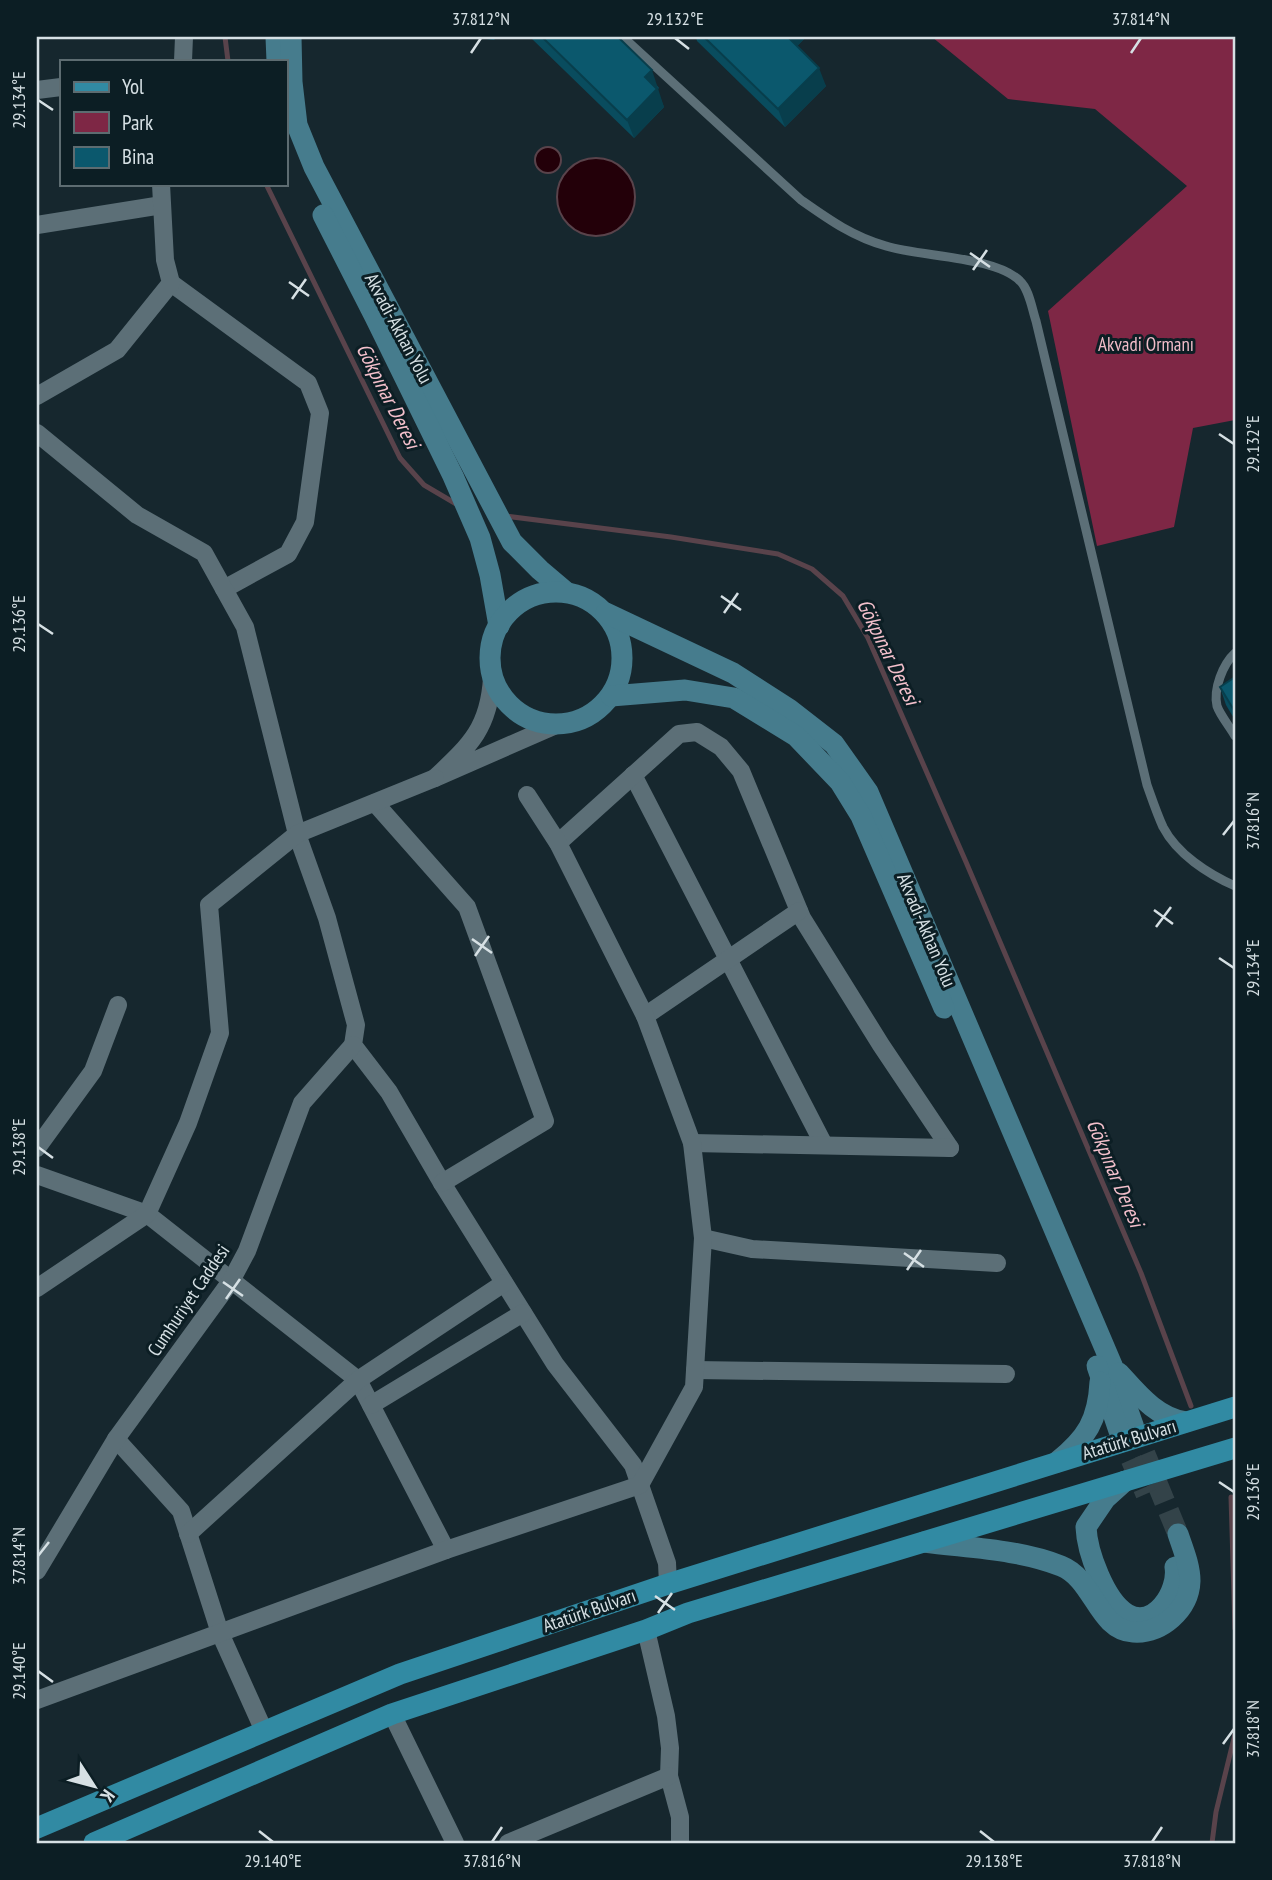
<svg xmlns="http://www.w3.org/2000/svg" width="1272" height="1880" viewBox="0 0 1272 1880" font-family="'PT Sans Narrow',sans-serif">
  <style>
    .green { fill: #7e2745 }
    .water { fill: #230009; stroke: #59434b; stroke-width: 2 }
    .lines { fill: none; stroke-linecap: round; stroke-linejoin: round }
    .stream { stroke: #59434b; stroke-width: 5 }
    .secondary-tunnel { stroke: #334349; stroke-width: 21; stroke-dasharray: 21 10; stroke-linecap: butt }
    .service { stroke: #5c6f77; stroke-width: 9 }
    .minor { stroke: #5c6f77; stroke-width: 18 }
    .secondary { stroke: #467c8d; stroke-width: 21 }
    .primary { stroke: #318aa3; stroke-width: 21 }
    .wall { fill: #094c5e }
    .shaded-wall { fill: #083e4c }
    .building { fill: #0b586d; stroke: #083e4c; stroke-width: 2 }
    .ticks { fill: none; stroke: #d6e0e4; stroke-width: 2.5 }
    .labels { text-anchor: middle; stroke-width: 6; stroke-linejoin: round; paint-order: stroke }
    .street-label { font-size: 19px; fill: #d6e0e4; stroke: #0c1e24 }
    .park-label { font-size: 19px; fill: #f1bcc8; stroke: #0c1e24 }
    .water-label { font-size: 21px; font-style: italic; fill: #f4c0cc; stroke: #0c1e24 }
    .neatline { fill: none; stroke: #d6e0e4; stroke-width: 2.5 }
    .ticks-label { font-size: 18px; text-anchor: middle; fill: #d6e0e4 }
  </style>
  <rect width="100%" height="100%" fill="#16272e"/>
  <polygon class="green" points="932,37 1235,37 1235,420 1193,428 1174,527 1097,546 1048,311 1187,186 1095,109 1008,99"/>
  <g class="water">
    <circle cx="548" cy="160" r="13"/>
    <circle cx="596" cy="197" r="39"/>
  </g>
  <g class="lines">
    <g class="stream">
      <polyline points="225,37 228,61"/>
      <polyline points="266,184 400,458 424,485 458,505"/>
      <polyline points="505,516 671,537 778,554 812,569 843,596 868,638 966,862 1141,1273 1191,1406"/>
      <polyline points="1231,1497 1235,1629"/>
      <polyline points="1212,1843 1216,1812 1235,1734"/>
    </g>
    <g class="secondary-tunnel">
      <polyline points="1133,1425 1178,1534"/>
      <polyline points="1119,1431 1146,1494"/>
    </g>
    <g class="service">
      <path d="M623,37L801,200C828,219 853,237 886,246C921,257 995,256 1020,281C1029,289 1032,309 1036,321L1147,785C1152,799 1157,814 1163,827C1177,854 1208,874 1235,886"/>
      <path d="M1235,653C1223,664 1213,689 1217,706C1220,715 1230,727 1235,736"/>
    </g>
    <g class="minor">
      <polyline points="183,61 184,37"/>
      <polyline points="37,90 61,87"/>
      <polyline points="37,225 162,205"/>
      <polyline points="171,283 308,383 320,413 305,522 288,554 224,589"/>
      <polyline points="37,396 117,350 171,283 165,260 161,184"/>
      <polyline points="37,433 137,515 204,553 245,627 297,834 327,918 356,1025 353,1045 389,1092 442,1183 555,1364 633,1465 667,1563 668,1584"/>
      <path d="M492,678C489,728 470,745 435,778L556,725"/>
      <polyline points="633,775 824,1145"/>
      <polyline points="375,803 467,907 545,1121 442,1183"/>
      <polyline points="558,843 679,734 697,732 721,747 741,771 802,918 881,1045 950,1148"/>
      <polyline points="645,1016 799,911"/>
      <polyline points="692,1143 950,1148"/>
      <polyline points="37,1148 93,1071 118,1005"/>
      <polyline points="37,1175 147,1214 358,1380 446,1550"/>
      <polyline points="703,1238 752,1249 997,1263"/>
      <polyline points="37,1288 147,1214 188,1123 220,1033 209,905 297,834 435,778"/>
      <polyline points="695,1370 1006,1374"/>
      <polyline points="371,1405 523,1313"/>
      <polyline points="116,1439 181,1511 220,1633 264,1731"/>
      <polyline points="188,1534 358,1380 504,1283"/>
      <polyline points="37,1571 116,1439 231,1281 247,1251 302,1103 353,1045"/>
      <polyline points="646,1630 666,1716 670,1748 669,1776 680,1817 680,1843"/>
      <polyline points="37,1700 446,1550 640,1485 694,1387 703,1238 692,1143 645,1016 558,843 527,795"/>
      <polyline points="392,1714 455,1843"/>
      <polyline points="508,1843 669,1776"/>
    </g>
    <g class="secondary">
      <polyline points="276,37 277,61"/>
      <polyline points="291,37 292,82 297,125 314,167 512,542 540,570 566,592"/>
      <polyline points="323,215 375,317 453,476 480,538 490,575 499,626"/>
      <circle cx="556" cy="658" r="66"/>
      <polyline points="606,613 733,673 789,709 834,744 868,792 1112,1365 1133,1425"/>
      <polyline points="611,696 685,690 734,698 796,736 840,782 861,816 944,1008"/>
      <polyline points="1097,1366 1119,1431"/>
      <path d="M1119,1373C1138,1394 1157,1418 1186,1422"/>
      <path d="M1057,1462C1087,1438 1098,1420 1100,1382"/>
      <path d="M1125,1481L1105,1499L1086,1527C1087,1552 1105,1601 1127,1614C1154,1630 1179,1591 1175,1567"/>
      <path d="M924,1542C968,1548 1018,1549 1061,1566C1094,1579 1098,1630 1133,1632C1161,1634 1189,1610 1190,1581C1190,1565 1183,1549 1178,1534"/>
    </g>
    <g class="primary">
      <polyline points="37,1828 400,1674 668,1584 1235,1407"/>
      <polyline points="94,1843 392,1714 646,1630 688,1613 1235,1448"/>
    </g>
  </g>
  <g class="wall">
    <polygon points="484,37 497,37 494,40 486,39"/>
    <polygon points="530,37 618,37 659,88 657,90 664,107 634,138"/>
    <polygon points="696,37 806,37 797,46 826,86 785,127 697,41"/>
    <polygon points="1235,677 1235,720 1226,705 1220,687"/>
  </g>
  <g class="shaded-wall">
    <polygon points="786,37 806,37 791,52"/>
    <polygon points="819,68 826,86 785,127 778,109"/>
    <polygon points="652,70 664,107 634,138 627,120 645,77"/>
  </g>
  <g class="building">
    <polygon points="542,37 618,37 652,70 645,77 657,89 627,120"/>
    <polygon points="704,37 788,37 819,68 778,109"/>
    <polygon points="1235,677 1235,712 1220,687"/>
  </g>
  <path class="ticks" d="M675,38L689,49M471,53L481,38M1131,53L1141,38M38,100L53,110M970,253L990,267M973,270L987,250M289,282L309,296M292,299L306,279M1219,434L1234,444M721,596L741,610M724,613L738,593M38,624L53,634M1223,835L1234,821M1154,910L1173,924M1156,927L1171,907M472,939L492,953M475,956L489,936M1219,958L1234,968M38,1147L53,1158M904,1253L924,1267M907,1270L921,1250M223,1282L243,1296M226,1299L240,1279M1219,1482L1234,1492M38,1556L49,1542M655,1596L675,1610M658,1613L672,1593M38,1671L53,1682M1223,1744L1234,1729M259,1831L273,1842M980,1831L994,1842M492,1842L502,1827M1152,1842L1162,1827"/>
  <g class="labels">
    <g class="street-label">
      <text transform="translate(399 328) rotate(62)" y="7">Akvadi-Akhan Yolu</text>
      <text transform="translate(927 930) rotate(67)" y="7">Akvadi-Akhan Yolu</text>
      <text transform="translate(188 1300) rotate(-56)" y="7">Cumhuriyet Caddesi</text>
      <text transform="translate(1129 1439) rotate(-17)" y="7">Atatürk Bulvarı</text>
      <text transform="translate(589 1610) rotate(-19)" y="7">Atatürk Bulvarı</text>
    </g>
    <g class="park-label">
      <text x="1146" y="351">Akvadi Ormanı</text>
    </g>
    <g class="water-label">
      <text transform="translate(388 396) rotate(63)" y="7">Gökpınar Deresi</text>
      <text transform="translate(888 652) rotate(64)" y="7">Gökpınar Deresi</text>
      <text transform="translate(1115 1173) rotate(67)" y="7">Gökpınar Deresi</text>
    </g>
  </g>
  <rect width="1272" height="1880" fill="none" stroke="#0c1e24" stroke-width="77"/>
  <rect x="60" y="60" width="228" height="126" fill="#0c1e24" stroke="#5d6c71" stroke-width="2"/>
  <rect x="74" y="82" width="35" height="10" fill="#318aa3" stroke="#5d6c71" stroke-width="2"/>
  <text x="122" y="94" font-size="21" fill="#d6e0e4">Yol</text>
  <rect x="74" y="112" width="35" height="21" fill="#7e2745" stroke="#5d6c71" stroke-width="2"/>
  <text x="122" y="130" font-size="21" fill="#d6e0e4">Park</text>
  <rect x="74" y="147" width="35" height="21" fill="#0b586d" stroke="#5d6c71" stroke-width="2"/>
  <text x="122" y="164" font-size="21" fill="#d6e0e4">Bina</text>
  <g transform="translate(94 1786) rotate(126)" stroke="#0c1e24" stroke-width="5" paint-order="stroke">
  <path d="M0-5L12 26L0 18L-12 26Z" fill="#d6e0e4"/>
  <text y="-10" font-size="19" font-weight="bold" text-anchor="middle" fill="#d6e0e4">K</text>
  </g>
  <rect x="38" y="38" width="1196" height="1804" class="neatline"/>
  <g class="ticks-label">
    <text x="481" y="25">37.812°N</text>
    <text x="675" y="25">29.132°E</text>
    <text x="1141" y="25">37.814°N</text>
    <text transform="translate(19 100) rotate(-90)" y="6">29.134°E</text>
    <text transform="translate(1253 444) rotate(-90)" y="6">29.132°E</text>
    <text transform="translate(19 624) rotate(-90)" y="6">29.136°E</text>
    <text transform="translate(1253 821) rotate(-90)" y="6">37.816°N</text>
    <text transform="translate(1253 968) rotate(-90)" y="6">29.134°E</text>
    <text transform="translate(19 1147) rotate(-90)" y="6">29.138°E</text>
    <text transform="translate(1253 1492) rotate(-90)" y="6">29.136°E</text>
    <text transform="translate(19 1556) rotate(-90)" y="6">37.814°N</text>
    <text transform="translate(19 1671) rotate(-90)" y="6">29.140°E</text>
    <text transform="translate(1253 1729) rotate(-90)" y="6">37.818°N</text>
    <text x="273" y="1867">29.140°E</text>
    <text x="492" y="1867">37.816°N</text>
    <text x="994" y="1867">29.138°E</text>
    <text x="1152" y="1867">37.818°N</text>
  </g>
</svg>
